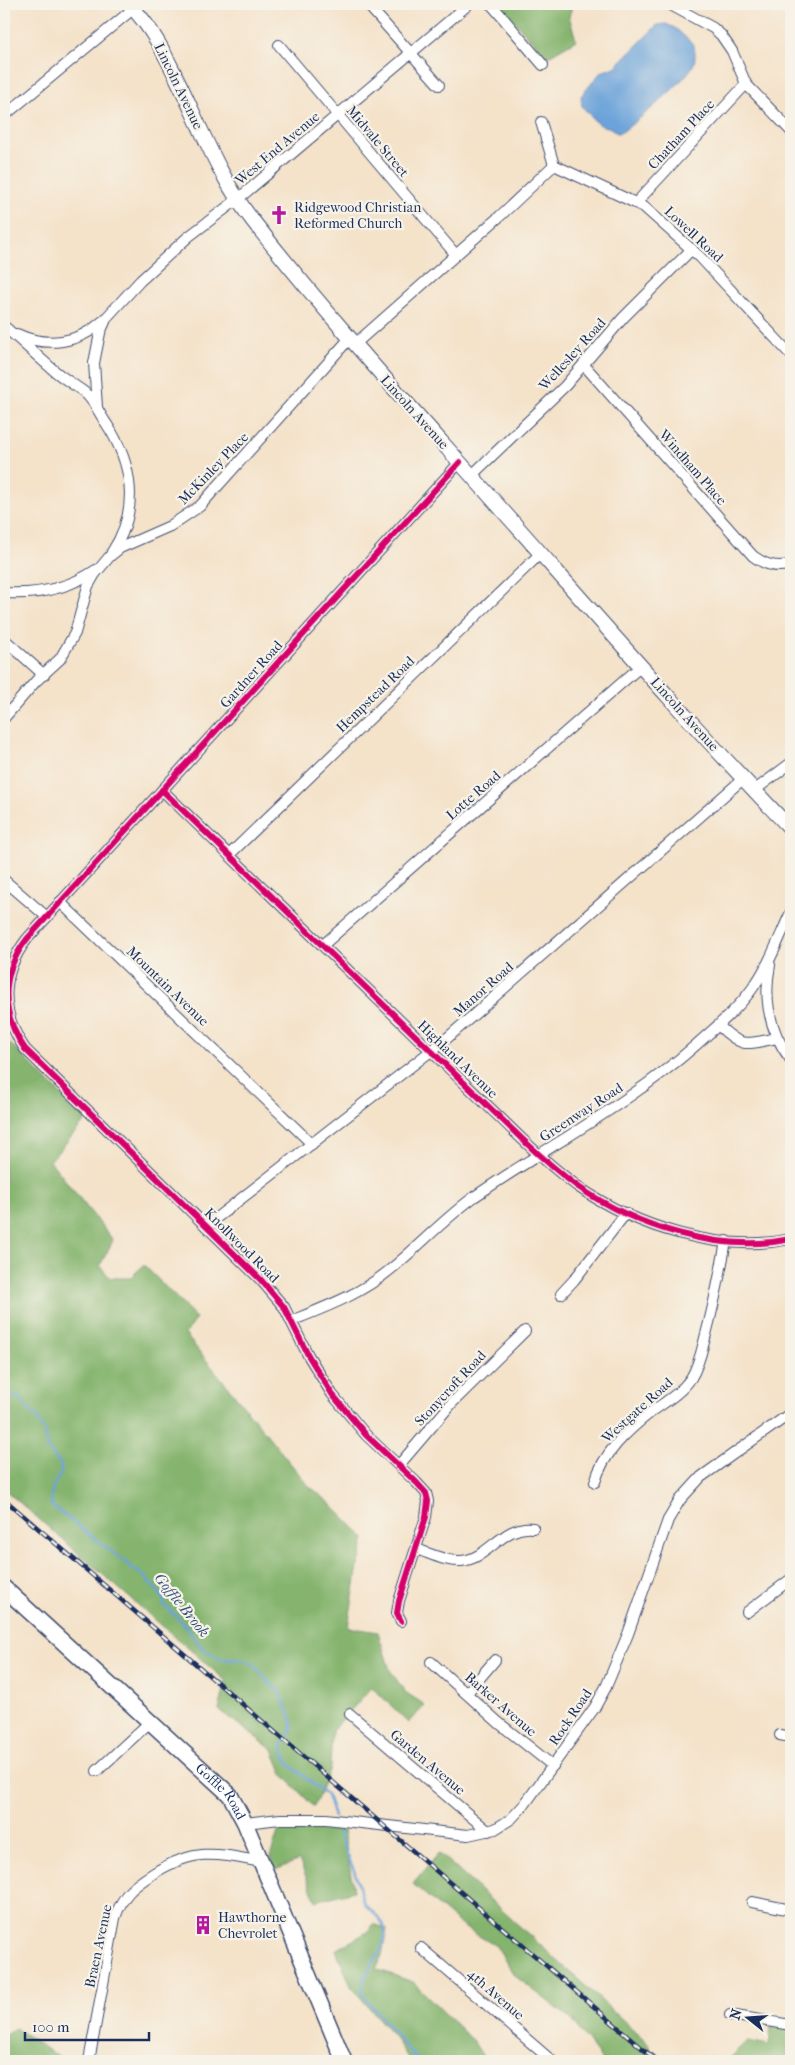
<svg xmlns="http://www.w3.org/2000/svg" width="795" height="2065" viewBox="0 0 795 2065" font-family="'IM FELL French Canon',serif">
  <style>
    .forest { fill: #84b46d; stroke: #507266 }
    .water { fill: #6ca3da; stroke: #44699c }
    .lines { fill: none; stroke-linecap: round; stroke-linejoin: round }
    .stream { stroke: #6ca3da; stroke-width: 2.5 }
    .street-casing { stroke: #3c4a6e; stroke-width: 12 }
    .secondary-casing { stroke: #3c4a6e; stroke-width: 16 }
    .primary-casing { stroke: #3c4a6e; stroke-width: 18 }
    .street { stroke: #fff; stroke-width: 10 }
    .secondary { stroke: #fff; stroke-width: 14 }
    .primary { stroke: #fff; stroke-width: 15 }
    .rail-casing { stroke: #1b2f5e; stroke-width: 4.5 }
    .rail { stroke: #f7f3e8; stroke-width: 2.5; stroke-dasharray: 8; stroke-linecap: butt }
    .cycleway-casing { stroke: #f7f3e8; stroke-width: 9 }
    .cycleway { stroke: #d6006c; stroke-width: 6 }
    .labels { text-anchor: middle; stroke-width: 4.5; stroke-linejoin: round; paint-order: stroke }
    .street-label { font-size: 14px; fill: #1b2f5e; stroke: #f7f3e8 }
    .poi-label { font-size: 14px; fill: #1b2f5e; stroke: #f7f3e8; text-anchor: start }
    .water-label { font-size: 15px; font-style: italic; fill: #335283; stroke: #f7f3e8 }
  </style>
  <rect width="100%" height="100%" fill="#f7f3e8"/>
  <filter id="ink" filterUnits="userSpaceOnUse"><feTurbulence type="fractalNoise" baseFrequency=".02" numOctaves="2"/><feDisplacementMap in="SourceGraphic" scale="10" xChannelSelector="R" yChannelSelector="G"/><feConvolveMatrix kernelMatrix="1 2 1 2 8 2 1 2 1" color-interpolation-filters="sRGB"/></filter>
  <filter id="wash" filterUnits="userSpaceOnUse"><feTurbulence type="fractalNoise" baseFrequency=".0096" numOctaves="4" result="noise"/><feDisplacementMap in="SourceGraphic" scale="20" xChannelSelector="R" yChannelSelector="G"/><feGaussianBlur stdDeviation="1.12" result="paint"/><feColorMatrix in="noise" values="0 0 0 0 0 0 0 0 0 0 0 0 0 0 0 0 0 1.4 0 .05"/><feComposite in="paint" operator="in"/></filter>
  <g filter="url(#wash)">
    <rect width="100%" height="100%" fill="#f4e2c9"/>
    <g class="forest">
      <polygon points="498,4 573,4 569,16 576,40 547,57"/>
      <polygon points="4,1037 86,1120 50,1161 113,1240 100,1266 110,1278 130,1278 144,1265 196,1318 185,1334 308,1485 330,1503 365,1538 357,1572 348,1627 378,1632 390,1670 405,1692 425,1705 409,1723 372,1687 332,1731 330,1768 314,1807 284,1776 273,1750 219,1710 226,1681 4,1489"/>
      <polygon points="280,1826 343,1830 354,1891 316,1901 299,1860 273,1871 271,1854"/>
      <polygon points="439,1853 647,2042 656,2061 603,2061 572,2020 514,1975 496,1946 462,1926 413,1884"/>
      <polygon points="374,1924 387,1929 382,1955 376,1969 413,1982 473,2041 486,2061 410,2061 396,2039 351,1986 336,1950 367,1932"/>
      <polygon points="772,2020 791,2024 791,2061 726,2061 747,2041 769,2045"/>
      <polygon points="15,2028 65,2061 4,2061 4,2036"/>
    </g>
    <path class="water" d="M666,24L675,28L693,44C695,50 696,56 694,63C689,79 637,121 622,132L617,133L609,127L602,126L594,120L582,106L581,96L601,72L615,67L657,25Z"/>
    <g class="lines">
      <g class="stream">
        <path d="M4,1392L19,1398L38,1419L43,1429L48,1449L61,1465V1474C52,1484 51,1492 51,1505L146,1578L164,1599V1605L181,1621L203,1649L220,1659L242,1660L253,1663L268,1682L279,1691L292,1720V1728L282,1746L283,1753L291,1766L327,1795L334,1817"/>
        <path d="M335,1822C340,1842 350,1858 356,1876C359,1884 360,1895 364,1903C369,1911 381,1916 384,1926C390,1955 359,1968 362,1994L418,2061"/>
      </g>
    </g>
  </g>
  <g filter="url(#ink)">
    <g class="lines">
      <g class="street-casing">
        <g id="street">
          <polyline points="367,4 439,85"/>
          <polyline points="491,4 543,65"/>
          <polyline points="669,4 713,28 721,35 732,51 746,84 791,131"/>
          <polyline points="279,45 456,255"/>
          <polyline points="4,116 139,4"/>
          <polyline points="541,122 554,165"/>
          <polyline points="554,165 644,207 700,257 791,355"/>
          <polyline points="636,203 746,84"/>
          <path d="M5,327C20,340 35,354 50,367C61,377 73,384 84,392C94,400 99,413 106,423C133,464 140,510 112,552"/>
          <path d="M17,334C47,348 79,343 103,321"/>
          <polyline points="355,344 500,216 554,165"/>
          <path d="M584,365L753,556C765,565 777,569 791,564"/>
          <polyline points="97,407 94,363 100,333 107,317 140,281 188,237 238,199 469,4"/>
          <polyline points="471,476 565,386 623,318 692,249"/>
          <path d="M4,593C36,595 68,589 96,570"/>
          <polyline points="4,639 44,675"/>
          <polyline points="4,718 36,681 60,659 75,633 88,586 95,574 110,556 120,548 170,526 200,506 350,338"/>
          <path d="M162,790L522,1139C540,1156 558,1172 577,1186C636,1227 720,1254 791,1239"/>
          <polyline points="755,790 791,763"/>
          <polyline points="229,855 541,553"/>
          <polyline points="4,880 47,917"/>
          <polyline points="60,902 312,1144"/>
          <polyline points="323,945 641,666"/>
          <path d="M770,965C763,1000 770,1032 791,1060"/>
          <path d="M719,1026C743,1049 746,1044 777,1038"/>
          <polyline points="206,1226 445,1040 744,778"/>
          <polyline points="561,1294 574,1280 626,1213"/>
          <path d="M291,1321C326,1307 361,1294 391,1269C419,1246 444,1219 474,1197C548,1146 628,1105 696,1045C716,1027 736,1011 752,989C769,966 779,938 791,912"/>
          <polyline points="399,1465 452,1403 525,1331"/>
          <path d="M595,1482C603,1453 627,1431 651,1412C665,1402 681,1393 691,1378C698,1367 701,1354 704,1342C713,1309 720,1275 726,1241"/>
          <path d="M416,1549C429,1553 446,1562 461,1561C489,1559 503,1524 533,1528"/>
          <polyline points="747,1612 791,1579"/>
          <path d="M401,1621L397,1613L399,1601L426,1517L428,1501L426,1493L416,1482L366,1435L332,1394L308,1355L284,1307L261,1280L25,1049C0,1013 0,974 27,939L460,462"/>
          <polyline points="431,1662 499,1723 553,1766"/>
          <polyline points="467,1693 495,1660"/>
          <polyline points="350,1714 488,1831"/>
          <polyline points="780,1735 791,1737"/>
          <polyline points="97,1771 151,1721"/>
          <polyline points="245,1823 280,1819 326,1819 468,1835 495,1829 511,1819 525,1804 595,1707 606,1687 628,1634 668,1520 680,1500 701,1477 791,1413"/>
          <polyline points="752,1902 791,1910"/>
          <polyline points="421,1948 552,2061"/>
          <polyline points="730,2015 791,2025"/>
          <path d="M89,2061L115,1918C123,1894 132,1887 154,1873C195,1848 215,1853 261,1862"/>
        </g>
      </g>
      <g class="secondary-casing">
        <path id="secondary" d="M129,4C152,27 166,56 180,85C202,131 221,180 253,221C332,322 419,416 504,512C599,619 692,726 791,829"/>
      </g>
      <g class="primary-casing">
        <g id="primary">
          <path id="s1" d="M4,1588L230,1795L245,1823L344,2061"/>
        </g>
      </g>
      <use href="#street" class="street"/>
      <use href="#secondary" class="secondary"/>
      <use href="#primary" class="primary"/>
      <g class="rail-casing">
        <polyline id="rail" points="4,1499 657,2061"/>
      </g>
      <use href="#rail" class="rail"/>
      <g class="cycleway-casing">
        <g id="cycleway">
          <path d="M162,790L522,1139C540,1156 558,1172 577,1186C636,1227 720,1254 791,1239"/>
          <path d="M401,1621L397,1613L399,1601L426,1517L428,1501L426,1493L416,1482L366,1435L332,1394L308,1355L284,1307L261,1280L25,1049C0,1013 0,974 27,939L460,462"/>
        </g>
      </g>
      <use href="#cycleway" class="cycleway"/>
    </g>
  </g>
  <defs>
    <g id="church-bare" transform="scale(1.5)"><path d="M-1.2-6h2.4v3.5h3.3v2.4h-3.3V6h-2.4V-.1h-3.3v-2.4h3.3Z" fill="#b5179e" stroke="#f7f3e8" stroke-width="2.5" paint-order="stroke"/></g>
    <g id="building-bare" transform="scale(1.5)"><path d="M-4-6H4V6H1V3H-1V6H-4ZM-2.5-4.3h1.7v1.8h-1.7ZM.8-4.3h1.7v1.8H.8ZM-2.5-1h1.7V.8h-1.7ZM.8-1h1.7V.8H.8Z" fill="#b5179e" stroke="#f7f3e8" stroke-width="2.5" paint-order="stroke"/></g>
  </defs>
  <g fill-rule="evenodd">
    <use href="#church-bare" x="279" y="215"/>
    <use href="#building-bare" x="203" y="1925"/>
  </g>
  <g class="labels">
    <g class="street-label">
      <text transform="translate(179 86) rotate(64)" y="5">Lincoln Avenue</text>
      <text transform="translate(681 134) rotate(-47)" y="5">Chatham Place</text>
      <text transform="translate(378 141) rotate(50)" y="5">Midvale Street</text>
      <text transform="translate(277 148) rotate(-40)" y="5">West End Avenue</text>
      <text transform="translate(694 234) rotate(43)" y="5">Lowell Road</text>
      <text transform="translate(572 354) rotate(-48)" y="5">Wellesley Road</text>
      <text transform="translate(415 412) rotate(48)" y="5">Lincoln Avenue</text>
      <text transform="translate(693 467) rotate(49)" y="5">Windham Place</text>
      <text transform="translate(213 468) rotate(-46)" y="5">McKinley Place</text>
      <text transform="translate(251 674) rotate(-48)" y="5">Gardner Road</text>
      <text transform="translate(375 694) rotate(-44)" y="5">Hempstead Road</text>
      <text transform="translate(685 714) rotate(48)" y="5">Lincoln Avenue</text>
      <text transform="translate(473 795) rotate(-41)" y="5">Lotte Road</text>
      <text transform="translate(168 986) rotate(44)" y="5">Mountain Avenue</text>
      <text transform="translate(483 989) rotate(-41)" y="5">Manor Road</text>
      <text transform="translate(458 1059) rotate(44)" y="5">Highland Avenue</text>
      <text transform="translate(581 1112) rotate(-33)" y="5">Greenway Road</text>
      <text transform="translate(242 1245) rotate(45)" y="5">Knollwood Road</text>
      <text transform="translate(450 1388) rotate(-47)" y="5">Stonycroft Road</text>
      <text transform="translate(637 1410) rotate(-42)" y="5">Westgate Road</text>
      <text transform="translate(501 1704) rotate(41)" y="5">Barker Avenue</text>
      <text transform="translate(570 1717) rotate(-56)" y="5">Rock Road</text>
      <text transform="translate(428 1762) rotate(40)" y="5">Garden Avenue</text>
      <text dy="5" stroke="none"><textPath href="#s1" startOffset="298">Goffle Road</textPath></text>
      <text transform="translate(98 1946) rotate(-78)" y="5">Braen Avenue</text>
      <text transform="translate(496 1994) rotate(41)" y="5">4th Avenue</text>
    </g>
    <g class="poi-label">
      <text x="294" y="212">Ridgewood Christian<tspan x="294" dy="16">Reformed Church</tspan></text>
      <text x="218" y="1922">Hawthorne<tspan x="218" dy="16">Chevrolet</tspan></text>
    </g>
    <g class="water-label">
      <text transform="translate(182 1605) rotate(51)" y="5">Goffle Brook</text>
    </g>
  </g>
  <rect width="795" height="2065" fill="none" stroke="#f7f3e8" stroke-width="20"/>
  <g transform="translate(748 2018) rotate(287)" stroke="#f7f3e8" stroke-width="4" paint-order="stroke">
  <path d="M0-4L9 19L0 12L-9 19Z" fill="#1b2f5e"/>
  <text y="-8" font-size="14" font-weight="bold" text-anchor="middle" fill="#1b2f5e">N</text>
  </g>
  <path d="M25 2032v8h124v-8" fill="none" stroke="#1b2f5e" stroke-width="2.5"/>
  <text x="32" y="2032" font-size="15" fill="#1b2f5e" stroke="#f7f3e8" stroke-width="4" paint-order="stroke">100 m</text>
</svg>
